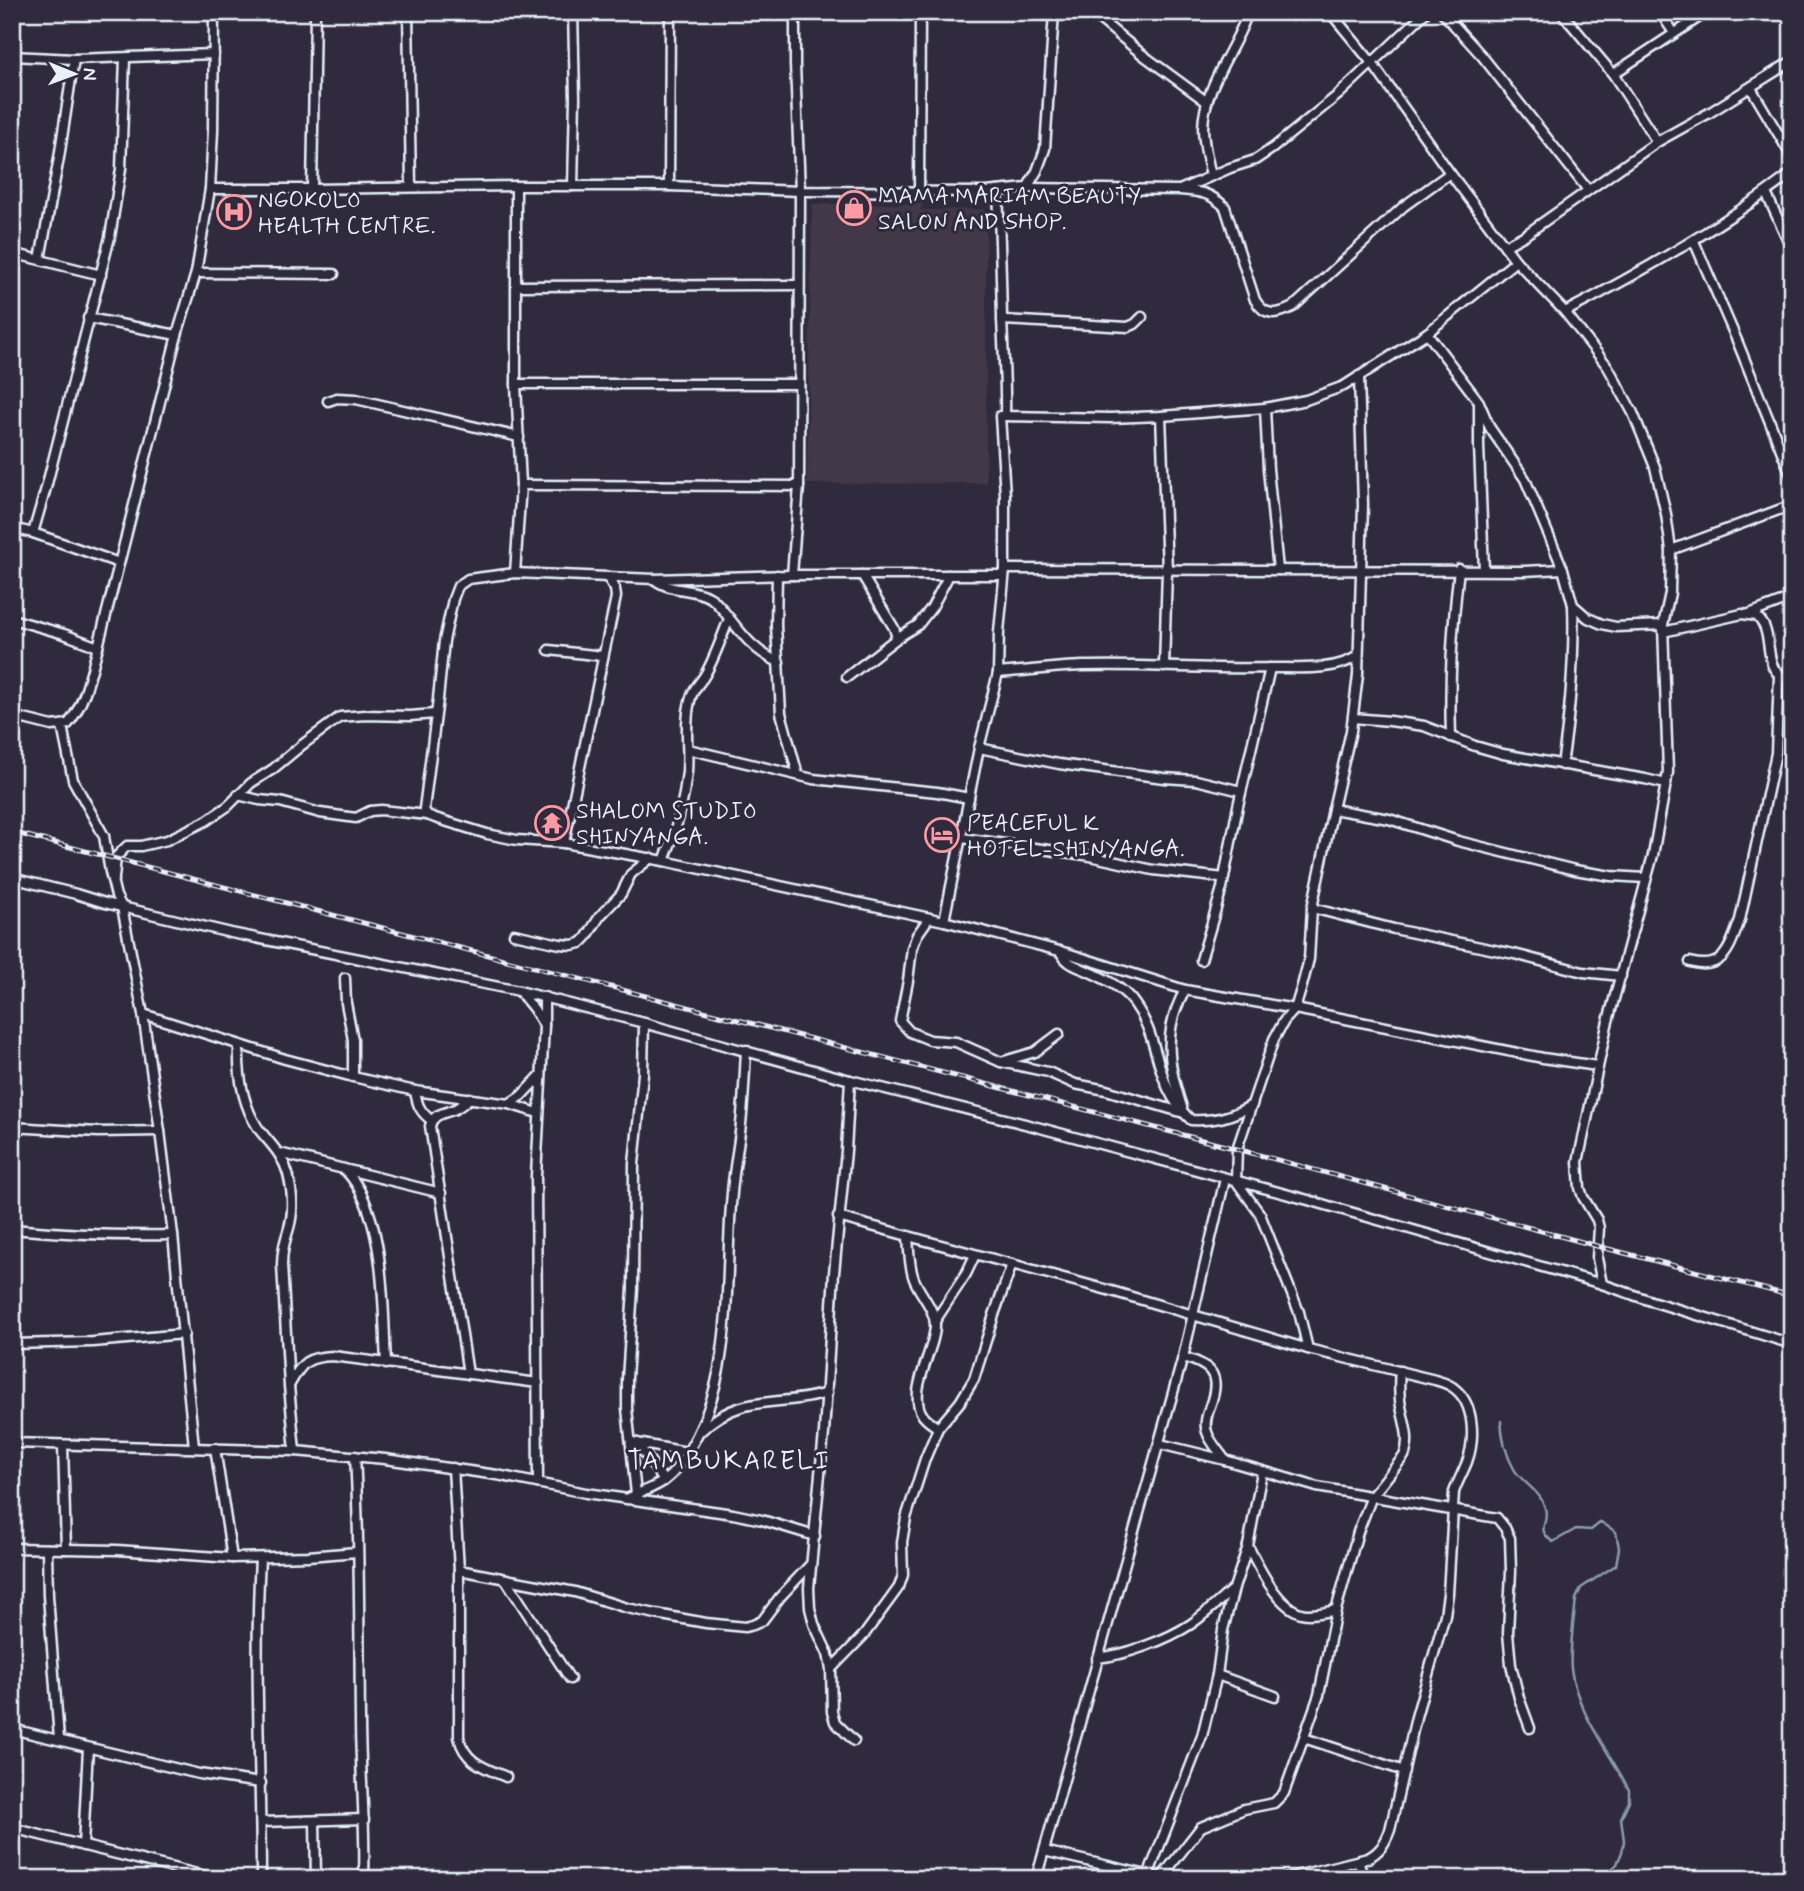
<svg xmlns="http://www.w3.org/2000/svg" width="1804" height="1891" viewBox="0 0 1804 1891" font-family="Mynerve,sans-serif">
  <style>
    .built { fill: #423847 }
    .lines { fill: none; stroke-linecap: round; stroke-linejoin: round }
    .stream { stroke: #8c9ea9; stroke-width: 2.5 }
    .street-casing { stroke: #e8f1f8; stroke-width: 13 }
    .street { stroke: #2f2a3d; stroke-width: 8 }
    .rail-casing { stroke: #e8f1f8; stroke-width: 5 }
    .rail { stroke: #2f2a3d; stroke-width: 2.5; stroke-dasharray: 8; stroke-linecap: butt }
    .labels { text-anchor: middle; stroke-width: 6; stroke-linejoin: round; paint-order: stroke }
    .poi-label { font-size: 23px; fill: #e8f1f8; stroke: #2f2a3d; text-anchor: start }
    .quarter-label { font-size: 26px; letter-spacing: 2px; fill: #e8f1f8; stroke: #2f2a3d }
  </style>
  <rect width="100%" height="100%" fill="#2f2a3d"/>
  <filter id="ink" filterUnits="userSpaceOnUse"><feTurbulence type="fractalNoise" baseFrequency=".0143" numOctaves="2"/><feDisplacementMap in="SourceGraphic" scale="14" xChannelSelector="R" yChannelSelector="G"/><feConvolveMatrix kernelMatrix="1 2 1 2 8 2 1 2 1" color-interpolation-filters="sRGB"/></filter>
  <g filter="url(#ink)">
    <polygon class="built" points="812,204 923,204 920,210 986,209 986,483 807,484"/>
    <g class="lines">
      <path class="stream" d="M1501,1421C1502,1437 1506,1455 1514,1469C1522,1483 1541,1491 1545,1508C1550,1524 1534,1528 1553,1542L1576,1529L1591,1530L1601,1522L1616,1532L1619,1548L1616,1565L1581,1588L1576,1599C1574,1619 1569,1649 1571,1669C1577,1713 1610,1752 1629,1790V1801L1621,1818L1624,1841L1622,1852L1617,1864L1603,1879"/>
      <g class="street-casing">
        <g id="street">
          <polyline points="408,12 411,186"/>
          <polyline points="573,12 575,98 573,186"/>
          <polyline points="1091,12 1143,55 1207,102"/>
          <polyline points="1330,12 1372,63 1450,173 1516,261 1565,312 1608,367 1633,413 1655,467 1666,514 1671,550 1670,593 1663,625 1668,772 1653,855 1607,1025 1578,1162 1580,1188 1583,1197 1597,1220 1599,1228 1597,1258 1602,1284"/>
          <polyline points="1442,12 1482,56 1588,190"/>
          <polyline points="1561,12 1613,74 1657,142"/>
          <polyline points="1660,12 1674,33"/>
          <polyline points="12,56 74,59 214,54"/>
          <polyline points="1613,74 1707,12"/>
          <polyline points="1751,88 1792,157"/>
          <path d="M1211,176C1208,161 1203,144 1203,128C1204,85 1235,51 1248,12"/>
          <polyline points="669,186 670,12"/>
          <polyline points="1027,188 1037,171 1045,149 1054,12"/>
          <path d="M210,189H312L516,186H669L800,191L986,192L1027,188L1180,190C1201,192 1209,192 1225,207L1255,300C1265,317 1277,315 1293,307L1404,206L1450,173"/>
          <polyline points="312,189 315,12"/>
          <polyline points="1182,189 1230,168 1255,160 1273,148 1338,95 1426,12"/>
          <polyline points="919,191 920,12"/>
          <polyline points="1766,193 1792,249"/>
          <polyline points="1694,241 1738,343 1792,477"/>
          <polyline points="1505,246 1525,235 1657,142 1709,113 1792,61"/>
          <polyline points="12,253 101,275"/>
          <polyline points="40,259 59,158 74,59"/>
          <polyline points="196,273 334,274"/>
          <polyline points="517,286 799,285"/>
          <path d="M1565,312C1644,271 1721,227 1792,173"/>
          <polyline points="88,318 177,335"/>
          <polyline points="1002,320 1128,327 1135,324 1142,317"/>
          <polyline points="1427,333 1479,402 1490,428 1525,479 1563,569 1573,605 1588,618 1602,624 1616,627 1663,625"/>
          <polyline points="516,384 799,384"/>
          <polyline points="328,401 337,398 356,399 519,437"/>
          <polyline points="1479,405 1479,446 1484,570"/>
          <polyline points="1265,408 1268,469 1278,570"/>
          <polyline points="1005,416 1110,418 1161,416 1265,408 1306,400 1344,386 1427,333 1516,261"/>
          <polyline points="1161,416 1167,570 1164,667"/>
          <polyline points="521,485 799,486"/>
          <polyline points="12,528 33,533 119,563"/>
          <polyline points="33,533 46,488 110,237 121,169 125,58"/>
          <polyline points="1671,550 1792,505"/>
          <polyline points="1005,569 1524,571 1563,569"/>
          <polyline points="515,573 521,485 516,384 516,186"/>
          <polyline points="777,575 776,625 781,713 798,775"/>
          <polyline points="792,575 799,486 800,191 795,64 795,12"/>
          <polyline points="862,575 894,628 897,638"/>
          <polyline points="1004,575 792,575 654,579 515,573 468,579 458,586 453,599 444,641 438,699 424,809 427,815 435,818 487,834 517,840 564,843 664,861 944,921 1067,953 1185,990 1295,1009 1543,1058 1597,1066"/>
          <path d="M654,579C671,593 693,587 711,598C719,604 724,612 730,619C744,637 757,653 779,662"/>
          <polyline points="1749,614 1792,598"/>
          <polyline points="12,619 64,634 98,647"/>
          <path d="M1663,632L1742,614L1757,616C1759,619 1762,622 1764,626C1773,646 1763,675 1792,680"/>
          <polyline points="549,650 603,656"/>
          <path d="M998,673C1026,671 1055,667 1083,666C1147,664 1211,670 1275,668C1302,668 1335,671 1358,656"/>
          <polyline points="847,677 897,638 918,625 932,607 949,575"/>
          <path d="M12,716L52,726L68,724C85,704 91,672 98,647L177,335L196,273L210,189L213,131L214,12"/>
          <polyline points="1353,718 1390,721 1424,726 1475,746 1503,754 1645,779 1666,784"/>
          <polyline points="62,726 73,780 104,836 110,872 116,896 122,907 143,1014 160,1131 173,1235 194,1447"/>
          <path d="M1451,737C1449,679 1452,627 1459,569"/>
          <polyline points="979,748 1059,764 1164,778 1196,780 1241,791"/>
          <polyline points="688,749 813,779 937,792 969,798"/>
          <path d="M1562,765C1570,712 1575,658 1573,605"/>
          <polyline points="238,795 259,800 280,802 320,813 356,818 370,811 381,810 427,815"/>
          <polyline points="1333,809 1389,819 1458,841 1575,870 1611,876 1646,878"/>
          <polyline points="962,838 1085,855 1153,870 1224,878"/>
          <polyline points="564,843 616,597 615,589 608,578"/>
          <path d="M664,861C676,832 684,803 687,772C689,748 684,724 690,701C692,691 697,686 703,678C714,661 721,638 729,619"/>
          <polyline points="12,878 76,894 105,903 231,933 519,991 644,1023 850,1080 1033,1126 1308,1200 1602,1284 1651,1301 1792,1344"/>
          <polyline points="114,878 116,857 127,846 141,846 167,840 206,821 228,806 251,783 273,769 302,745 340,717 365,715 410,716 435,714"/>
          <polyline points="1312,908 1394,929 1514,954 1583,972 1621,976"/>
          <polyline points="929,918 917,935 912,948 908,981 900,1021 910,1032 930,1040 956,1042 1001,1062 1048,1072 1075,1084 1106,1090 1184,1113"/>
          <path d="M944,921L979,748L998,673L999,632L1005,569V495L1000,416H1005C1006,383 1003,350 1002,317C1001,275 1000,233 998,191"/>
          <polyline points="514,934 560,944 572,945 581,943 586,938 600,916 621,894 631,874 651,858"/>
          <path d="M1060,951C1067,965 1077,966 1090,972C1106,979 1124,989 1134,1003C1162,1041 1153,1086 1191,1120C1215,1121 1231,1117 1252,1105"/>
          <polyline points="1201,960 1222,888 1238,806 1270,668"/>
          <path d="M1690,962C1725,972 1730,946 1740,920L1776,753L1779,676"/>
          <polyline points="345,978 346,1003 353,1040 353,1077"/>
          <polyline points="519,991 533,1008 544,1025"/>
          <polyline points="143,1014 285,1059 353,1077 415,1091 509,1104 521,1096 540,1076"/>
          <path d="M239,1045C238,1073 242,1104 258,1128C270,1144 282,1153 288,1174C292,1190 294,1211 289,1228C285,1241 282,1251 282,1265L289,1386L295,1451"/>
          <polyline points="1001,1062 1035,1052 1059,1034"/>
          <polyline points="850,1080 846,1151 834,1273 824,1433 809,1588 810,1608 814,1624 828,1654 831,1669 832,1712 835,1722 854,1741"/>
          <path d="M415,1091C417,1104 420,1112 431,1120"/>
          <polyline points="509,1104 538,1113"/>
          <path d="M1182,1107C1168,1065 1162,1031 1185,990"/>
          <polyline points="12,1127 98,1132 160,1131"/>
          <polyline points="279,1153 441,1193"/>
          <path d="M344,1169C386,1210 383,1308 386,1364"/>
          <path d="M838,1217L1115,1292L1308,1349L1435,1380C1442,1382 1450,1384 1455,1389C1475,1405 1475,1440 1467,1462C1463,1472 1458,1481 1454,1492L1448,1594L1445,1615L1416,1717L1390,1830C1385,1843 1381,1851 1368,1858L1284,1879"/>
          <path d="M12,1229C66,1234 119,1236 173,1235"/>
          <path d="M908,1236C909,1251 909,1266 914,1279C920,1294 934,1308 935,1324C936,1349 907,1390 922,1414C925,1420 933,1424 938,1428"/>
          <polyline points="935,1321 966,1274 975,1255"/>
          <polyline points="12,1344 93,1342 184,1334"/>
          <polyline points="1308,1349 1299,1312 1260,1214 1236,1181 1237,1149 1274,1039 1284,1021 1295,1009 1302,986 1309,959 1312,908 1333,809 1351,731 1358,675 1363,505 1359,376"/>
          <path d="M1183,1357C1207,1364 1221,1372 1212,1400C1209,1410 1203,1422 1207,1432C1210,1442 1219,1451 1225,1460"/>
          <path d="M468,1374L430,1126C433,1113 444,1114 455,1109C461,1106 465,1102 470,1098"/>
          <path d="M290,1384C302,1362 307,1357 333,1356L538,1383"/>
          <path d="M702,1430C743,1392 779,1408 827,1393"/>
          <polyline points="631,1442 687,1452"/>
          <polyline points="12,1443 295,1451 385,1459 497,1475 586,1493 733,1514 762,1520 815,1536"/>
          <polyline points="637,1443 664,1481"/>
          <polyline points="1160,1444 1225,1460 1317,1487 1497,1518 1505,1528 1510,1538 1511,1571 1508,1633 1511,1665 1519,1698 1530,1728"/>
          <polyline points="63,1445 66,1549"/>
          <polyline points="215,1448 232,1558"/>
          <path d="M355,1456C360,1543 359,1631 360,1718C360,1772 366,1825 364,1879"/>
          <path d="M453,1468L459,1570V1737C464,1762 485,1768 506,1777"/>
          <polyline points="538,1483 536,1176 544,1026 544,997"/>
          <polyline points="636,1494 627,1408 627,1379 633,1289 634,1164 643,1074 644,1023"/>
          <path d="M627,1499C644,1490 665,1485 676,1469C738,1388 723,1288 732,1193C734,1166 740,1140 742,1114C744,1093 745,1071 746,1050"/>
          <path d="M1248,1546C1259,1567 1280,1614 1308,1614C1317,1614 1327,1612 1336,1610"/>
          <polyline points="12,1548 117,1550 232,1558 308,1556 357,1552"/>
          <polyline points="47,1549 48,1596 59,1739"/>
          <path d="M260,1558C254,1665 261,1772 261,1879"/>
          <polyline points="459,1570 575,1592 627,1608 656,1614 706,1623 745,1627 753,1625 762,1621 780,1597 810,1565"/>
          <polyline points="506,1580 570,1679"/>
          <path d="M1097,1658C1126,1655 1167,1640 1191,1624C1207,1613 1220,1600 1234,1588"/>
          <polyline points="831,1669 864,1635 899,1587 903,1575 902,1542 906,1518 925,1459 938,1428 960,1402 974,1379 994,1315 1012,1264"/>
          <polyline points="1217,1675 1275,1696"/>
          <polyline points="12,1729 199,1774 261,1783"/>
          <polyline points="1304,1738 1404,1771"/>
          <polyline points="315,1821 316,1879"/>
          <polyline points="261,1822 364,1819"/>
          <polyline points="12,1828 217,1879"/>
          <polyline points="83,1846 88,1748"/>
          <polyline points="1044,1851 1164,1879"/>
          <polyline points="1358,1861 1364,1879"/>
          <polyline points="1148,1876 1202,1736 1217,1675 1223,1630 1234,1588 1248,1546 1262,1472"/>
          <path d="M1161,1878L1201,1827L1244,1809L1274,1803L1284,1793L1319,1695L1336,1610L1358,1532L1372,1496L1404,1456C1412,1437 1402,1419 1400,1400C1399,1390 1399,1380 1400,1371"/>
          <polyline points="1036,1879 1183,1357 1225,1179"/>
        </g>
      </g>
      <use href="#street" class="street"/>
      <g class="rail-casing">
        <polyline id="rail" points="12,832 1237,1149 1597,1246 1792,1296"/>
      </g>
      <use href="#rail" class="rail"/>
    </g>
  </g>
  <defs>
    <g id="shop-ring" transform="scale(1.75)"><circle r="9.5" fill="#2f2a3d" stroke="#ff9aa2" stroke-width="1.5"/><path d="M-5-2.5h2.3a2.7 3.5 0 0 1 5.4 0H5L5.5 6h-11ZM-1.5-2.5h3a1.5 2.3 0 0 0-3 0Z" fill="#ff9aa2"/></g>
    <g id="hospital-ring" transform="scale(1.75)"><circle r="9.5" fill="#2f2a3d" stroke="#ff9aa2" stroke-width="1.5"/><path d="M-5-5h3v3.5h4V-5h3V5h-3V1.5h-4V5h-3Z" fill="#ff9aa2"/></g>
    <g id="temple-ring" transform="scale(1.75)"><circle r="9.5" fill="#2f2a3d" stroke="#ff9aa2" stroke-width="1.5"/><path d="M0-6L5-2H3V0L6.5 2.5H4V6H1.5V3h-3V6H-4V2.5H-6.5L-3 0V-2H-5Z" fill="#ff9aa2"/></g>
    <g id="hotel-ring" transform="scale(1.75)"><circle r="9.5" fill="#2f2a3d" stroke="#ff9aa2" stroke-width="1.5"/><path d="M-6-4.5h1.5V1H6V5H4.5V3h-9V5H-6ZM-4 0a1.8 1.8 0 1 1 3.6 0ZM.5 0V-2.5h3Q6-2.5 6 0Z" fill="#ff9aa2"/></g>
  </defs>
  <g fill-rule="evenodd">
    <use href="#shop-ring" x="854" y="208"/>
    <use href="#hospital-ring" x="234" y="212"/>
    <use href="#temple-ring" x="552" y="823"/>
    <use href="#hotel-ring" x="942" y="835"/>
  </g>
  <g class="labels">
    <g class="poi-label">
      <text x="878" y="203">MAMA MARIAM BEAUTY<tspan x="878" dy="26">SALON AND SHOP.</tspan></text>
      <text x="258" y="207">NGOKOLO<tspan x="258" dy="26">HEALTH CENTRE.</tspan></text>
      <text x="576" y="818">SHALOM STUDIO<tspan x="576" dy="26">SHINYANGA.</tspan></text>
      <text x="967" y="830">PEACEFUL K<tspan x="967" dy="26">HOTEL-SHINYANGA.</tspan></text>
    </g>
    <g class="quarter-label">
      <text x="729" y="1469">TAMBUKARELI</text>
    </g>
  </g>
  <rect width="1804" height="1891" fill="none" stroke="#2f2a3d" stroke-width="42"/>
  <rect x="21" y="21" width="1762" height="1849" fill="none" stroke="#e8f1f8" stroke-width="2.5" filter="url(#ink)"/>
  <g transform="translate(74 74) rotate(91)" stroke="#2f2a3d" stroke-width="5" paint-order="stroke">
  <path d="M0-5L12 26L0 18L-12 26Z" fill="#e8f1f8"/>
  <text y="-10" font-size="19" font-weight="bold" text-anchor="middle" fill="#e8f1f8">N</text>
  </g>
</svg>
